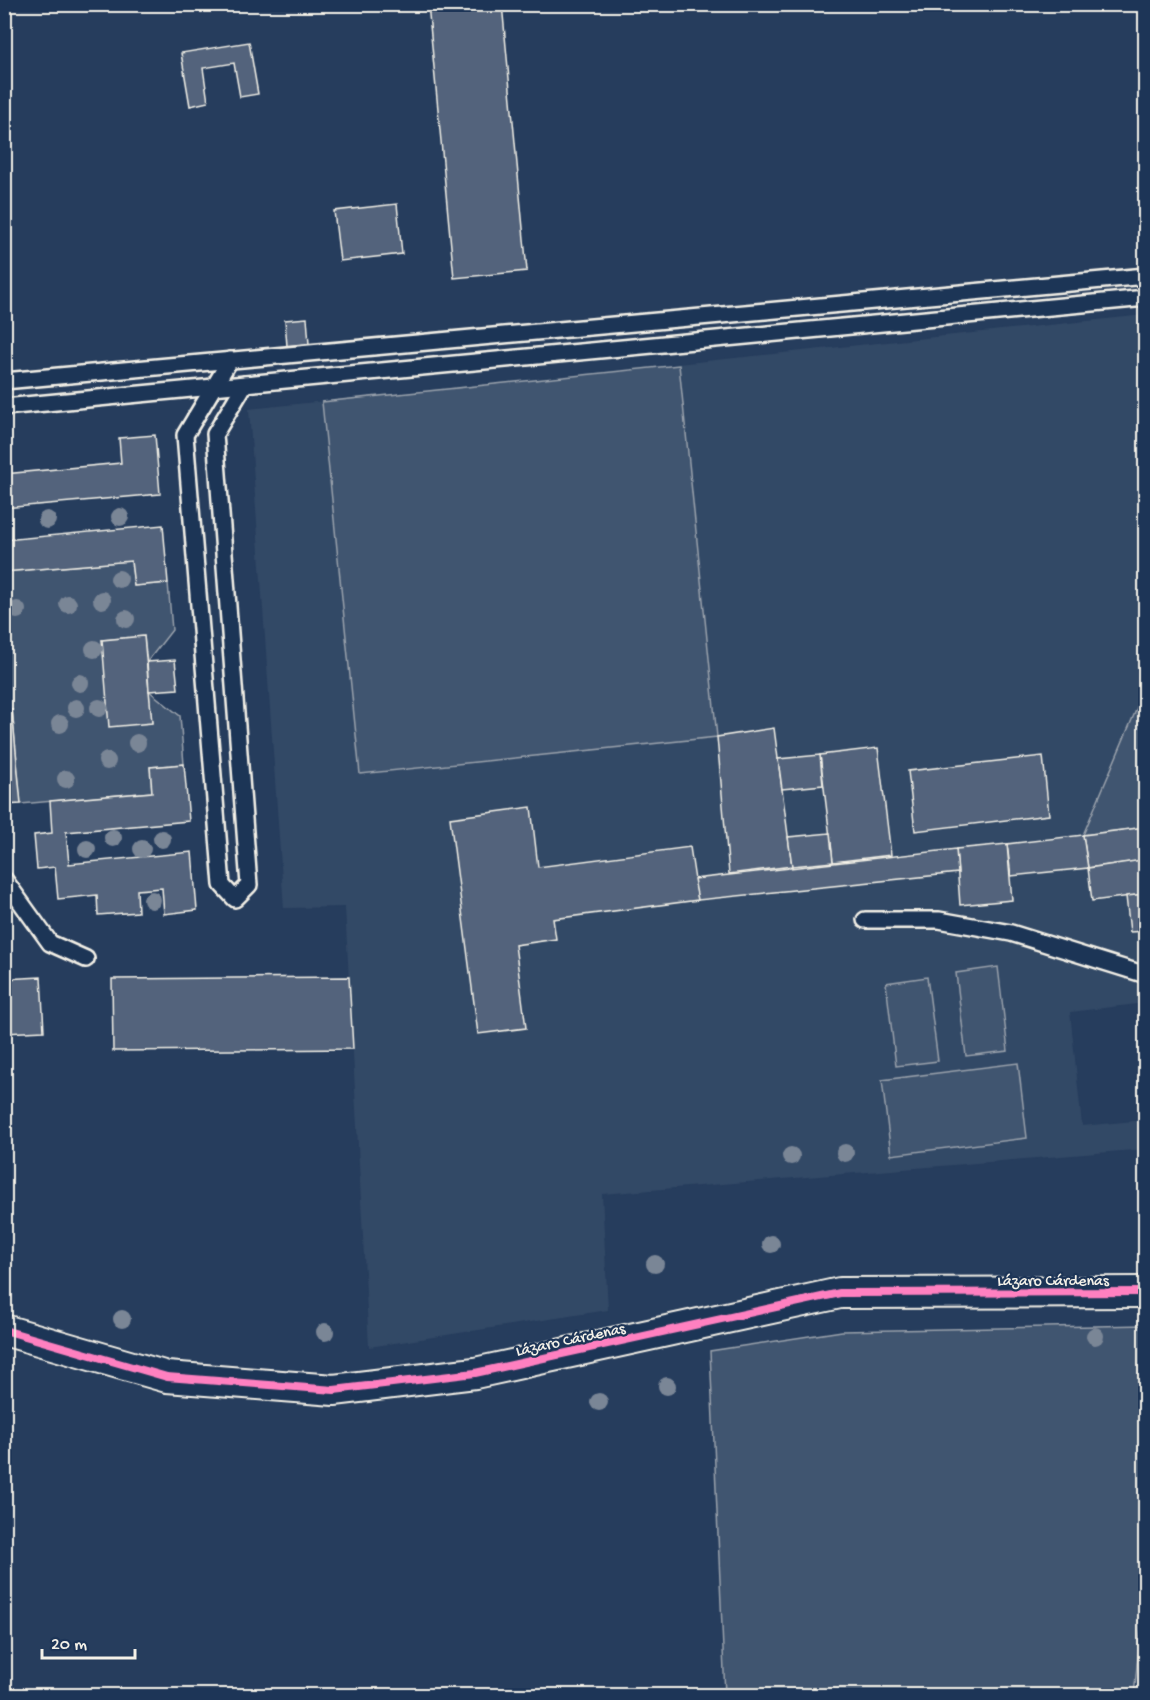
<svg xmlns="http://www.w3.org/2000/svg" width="1150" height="1700" viewBox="0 0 1150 1700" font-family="'Gochi Hand',sans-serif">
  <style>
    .built { fill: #334966 }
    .green { fill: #40546f; stroke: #9aa2ac; stroke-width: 1.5 }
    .building { fill: #52647b; stroke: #f4f1e8; stroke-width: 1.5 }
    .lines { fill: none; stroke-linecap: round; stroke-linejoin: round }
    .lane-casing { stroke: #f4f1e8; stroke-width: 20 }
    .street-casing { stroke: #f4f1e8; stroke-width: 34 }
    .lane { stroke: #1d3557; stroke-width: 15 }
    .street { stroke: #1d3557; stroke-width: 30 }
    .cycleway-casing { stroke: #1d3557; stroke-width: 11 }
    .cycleway { stroke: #ff80c0; stroke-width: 8 }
    .tree { fill: #7a8696 }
    .labels { text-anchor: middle; stroke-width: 4.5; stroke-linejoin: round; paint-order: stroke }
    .street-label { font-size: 16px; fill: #f4f1e8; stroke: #1d3557 }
  </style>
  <rect width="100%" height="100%" fill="#263d5d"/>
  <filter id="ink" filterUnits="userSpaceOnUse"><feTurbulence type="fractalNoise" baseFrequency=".0167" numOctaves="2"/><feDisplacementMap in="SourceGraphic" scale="12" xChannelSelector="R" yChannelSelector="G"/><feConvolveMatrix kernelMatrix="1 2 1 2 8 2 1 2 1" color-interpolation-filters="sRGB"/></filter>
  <g filter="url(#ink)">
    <polygon class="built" points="1145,315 1145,1003 1070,1012 1082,1126 1145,1120 1145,1149 602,1194 608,1310 369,1347 345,907 284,908 249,409"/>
    <g class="green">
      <polygon points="679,365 717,737 360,774 322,402"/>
      <polygon points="131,561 134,586 168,583 172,630 147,662 144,636 102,640 152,723 149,691 180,716 184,764 150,767 152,792 21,804 12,709 5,709 5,572"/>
      <polygon points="1145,689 1145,827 1083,835"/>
      <polygon points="998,967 1008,1051 966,1056 956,973"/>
      <polygon points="927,977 938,1061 896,1066 886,983"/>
      <polygon points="1018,1063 1027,1138 891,1155 882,1080"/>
      <polygon points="1145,1325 1146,1578 1134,1695 725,1695 710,1351 842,1331"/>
    </g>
    <g class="building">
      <polygon points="428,4 502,4 527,271 454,278"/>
      <polygon points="249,42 258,94 240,97 234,63 203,68 208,102 190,106 181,53"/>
      <polygon points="397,204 402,254 340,261 334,211"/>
      <polygon points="307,318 309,344 287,346 285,320"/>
      <polygon points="155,435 160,494 4,508 4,474 121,463 119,438"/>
      <polygon points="163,525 168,583 134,586 131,561 4,572 4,532 5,540"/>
      <polygon points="144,636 152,723 109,727 102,640"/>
      <polygon points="175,660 178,689 149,691 147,662"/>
      <polygon points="4,709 12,709 21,804 4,805"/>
      <polygon points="774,728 792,866 729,874 717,737"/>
      <polygon points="878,748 891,855 833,862 820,755"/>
      <polygon points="820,755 823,785 782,789 778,759"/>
      <polygon points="1043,756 1049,815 915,831 908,771"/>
      <polygon points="184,764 189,821 66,832 69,864 192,852 197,910 164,914 162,888 137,890 138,912 98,915 97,895 58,899 55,867 37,869 34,835 52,833 50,801 152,792 150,767"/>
      <polygon points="531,807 538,867 690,847 698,900 553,919 556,939 515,945 526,1028 478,1034 450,818"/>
      <polygon points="1146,827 1146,860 1088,868 1083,835"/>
      <polygon points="830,833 833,862 792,866 788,837"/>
      <polygon points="1083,835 1088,868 1011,876 1007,844"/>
      <polygon points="1007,844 1012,900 960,905 956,849"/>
      <polygon points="956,849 958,873 698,900 694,879"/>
      <polygon points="1142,860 1146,894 1092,901 1088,868"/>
      <polygon points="1146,894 1146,931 1130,932 1126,896"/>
      <polygon points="41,977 44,1031 4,1033 4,979"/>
      <polygon points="349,977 353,1049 113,1051 112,979"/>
    </g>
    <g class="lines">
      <g class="lane-casing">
        <g id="lane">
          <polyline points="230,360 185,435 222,885 235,899 249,885 215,434 245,384"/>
          <polyline points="4,381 1146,276"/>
          <polyline points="4,407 1146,298"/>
          <polyline points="4,879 50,943 86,959"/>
          <polyline points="865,920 939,920 1011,933 1146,975"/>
        </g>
      </g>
      <g class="street-casing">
        <polyline id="street" points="4,1330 167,1377 334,1390 475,1373 840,1293 1146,1292"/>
      </g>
      <use href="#lane" class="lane"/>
      <use href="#street" class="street"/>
      <g class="cycleway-casing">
        <polyline id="cycleway" points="4,1330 167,1377 334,1390 475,1373 840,1293 1146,1292"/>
      </g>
      <use href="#cycleway" class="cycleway"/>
    </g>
    <g class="tree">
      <circle cx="120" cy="517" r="9"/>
      <circle cx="47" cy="520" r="9"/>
      <circle cx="119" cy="579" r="9"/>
      <circle cx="102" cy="600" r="9"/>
      <circle cx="68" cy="604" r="9"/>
      <circle cx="17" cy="610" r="9"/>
      <circle cx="126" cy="619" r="9"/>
      <circle cx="94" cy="649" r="9"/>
      <circle cx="80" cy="683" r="9"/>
      <circle cx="76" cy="708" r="9"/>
      <circle cx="99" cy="708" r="9"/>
      <circle cx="60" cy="724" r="9"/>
      <circle cx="137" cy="743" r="9"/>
      <circle cx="107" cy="761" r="9"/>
      <circle cx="66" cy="779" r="9"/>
      <circle cx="113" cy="838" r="9"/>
      <circle cx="162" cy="839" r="9"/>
      <circle cx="87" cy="849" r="9"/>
      <circle cx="142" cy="849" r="9"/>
      <circle cx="152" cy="900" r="9"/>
      <circle cx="845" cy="1153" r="9"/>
      <circle cx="791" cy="1156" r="9"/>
      <circle cx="771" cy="1244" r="9"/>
      <circle cx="655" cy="1264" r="9"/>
      <circle cx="122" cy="1319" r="9"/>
      <circle cx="325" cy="1332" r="9"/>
      <circle cx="1095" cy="1336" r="9"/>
      <circle cx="667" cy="1386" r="9"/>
      <circle cx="599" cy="1402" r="9"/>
    </g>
  </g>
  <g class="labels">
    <g class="street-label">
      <text x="1053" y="1285">Lázaro Cárdenas</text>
      <text transform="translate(570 1338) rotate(-12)" y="6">Lázaro Cárdenas</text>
    </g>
  </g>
  <rect width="1150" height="1700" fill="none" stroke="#1d3557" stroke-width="24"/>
  <rect x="12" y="12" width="1126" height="1676" fill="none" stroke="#f4f1e8" stroke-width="2" filter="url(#ink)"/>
  <path d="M42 1649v9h93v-9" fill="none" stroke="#f4f1e8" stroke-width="3"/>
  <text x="51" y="1649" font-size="18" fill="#f4f1e8" stroke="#1d3557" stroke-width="4.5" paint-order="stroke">20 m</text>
</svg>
